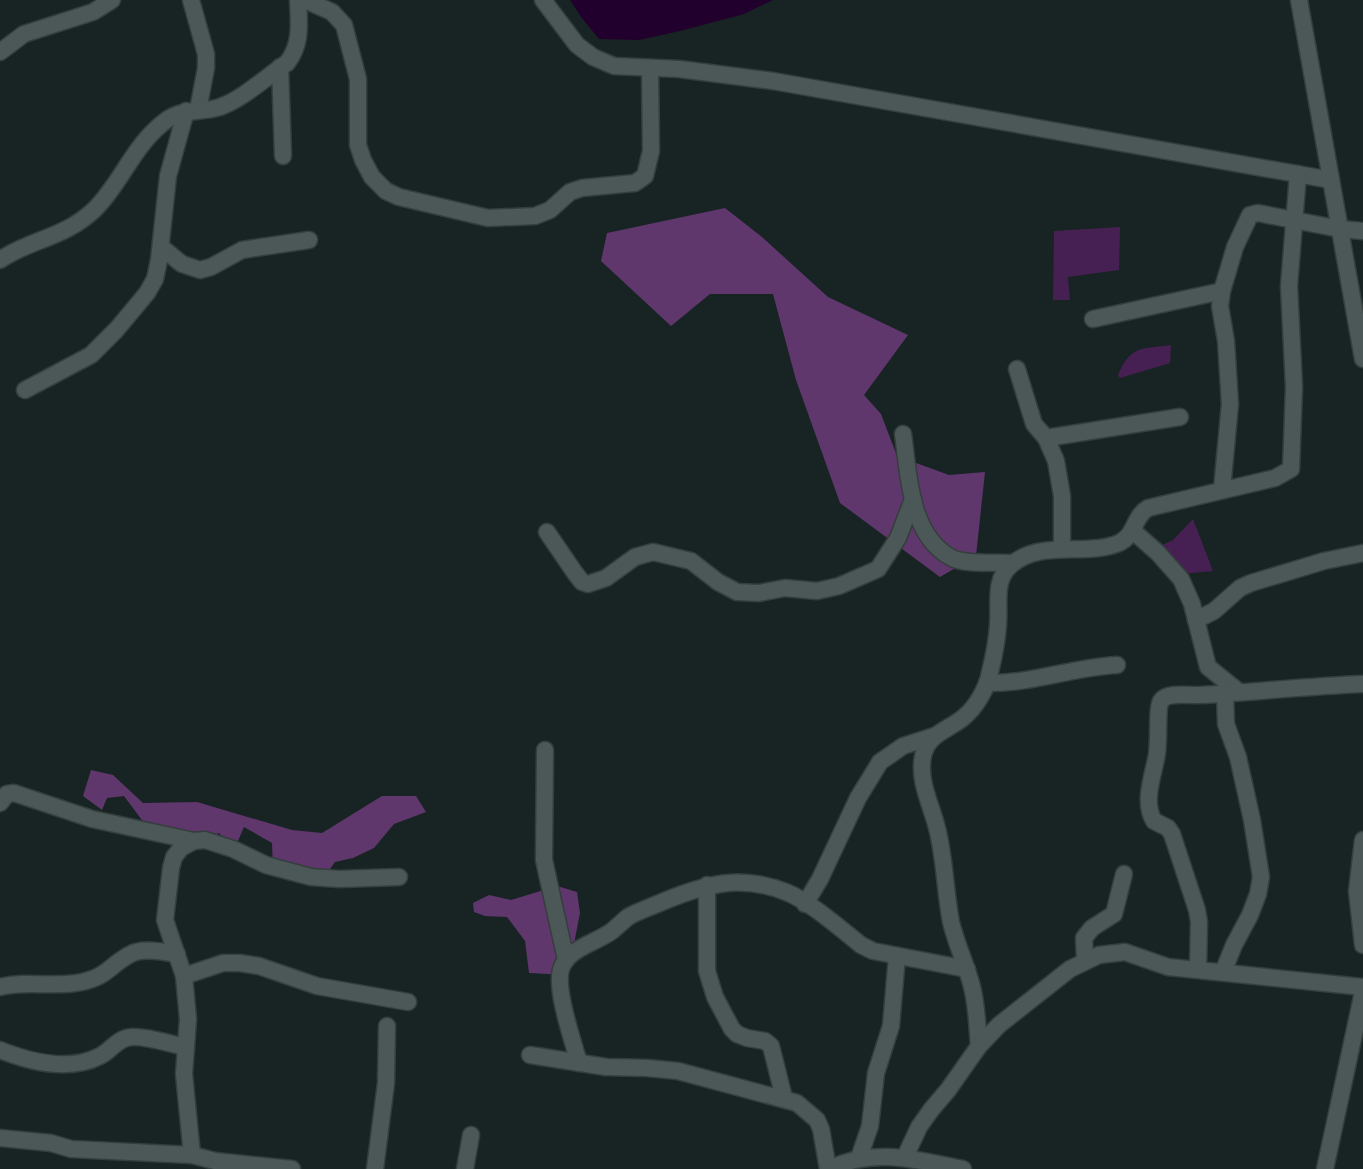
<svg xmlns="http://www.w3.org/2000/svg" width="1363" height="1169" viewBox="0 0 1363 1169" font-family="'Fira Sans Condensed',sans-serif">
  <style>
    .green { fill: #462052 }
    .forest { fill: #5f376d }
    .water { fill: #22002d }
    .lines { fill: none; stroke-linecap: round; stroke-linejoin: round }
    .minor-casing { stroke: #343e3d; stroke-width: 19 }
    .minor { stroke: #4b5857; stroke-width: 16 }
  </style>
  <rect width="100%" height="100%" fill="#172423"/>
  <g class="green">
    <polygon points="1120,227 1119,270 1068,277 1070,300 1053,300 1054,231"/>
    <path d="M1171,345L1170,363L1120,378L1118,375C1131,345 1141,349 1171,345Z"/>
    <polygon points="1193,519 1213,571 1180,574 1160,546 1173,540"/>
  </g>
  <g class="forest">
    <polygon points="725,208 762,237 828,297 908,335 864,395 881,414 897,456 949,475 985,472 976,556 940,577 840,503 796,380 773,294 710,294 671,326 601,261 607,233"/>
    <polygon points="91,770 113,775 143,803 197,802 292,830 322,833 382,796 416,796 426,812 394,824 374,848 353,858 335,862 325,876 273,870 272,843 244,827 234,850 219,833 187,846 156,839 124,796 107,798 102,810 83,796"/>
    <polygon points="557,886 577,892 580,913 568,975 529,973 525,941 507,917 485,916 474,912 473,903 489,895 511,900"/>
  </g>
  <polygon class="water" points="570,0 773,0 744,14 680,31 639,40 599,39 581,17"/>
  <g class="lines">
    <g class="minor-casing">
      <g id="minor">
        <polyline points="191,0 206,54 206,68 198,110"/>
        <polyline points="305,0 332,12 344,25 358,79 358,145 363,160 372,177 386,191 399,197 488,218 535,216 550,210 570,192 582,188 635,183 645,176 651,151 650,68"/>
        <polyline points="543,0 577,45 593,57 614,66 679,69 773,81 1331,180"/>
        <polyline points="1299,0 1363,359"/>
        <polyline points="0,52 24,34 93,12 112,0"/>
        <polyline points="280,67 283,156"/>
        <polyline points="161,247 182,264 200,270 211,267 242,250 309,240"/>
        <path d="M0,260C30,239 63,239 94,210C122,183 133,144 168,119C185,108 202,113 220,107C244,98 266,77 287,63C302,44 299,23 298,0"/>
        <polyline points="1093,319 1222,291"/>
        <polyline points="1017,369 1034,424 1046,438 1056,461 1062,496 1062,549"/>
        <polyline points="25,390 91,355 117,329 147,293 155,279 159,260 168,176 186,111"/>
        <path d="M903,434C909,475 909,535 952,558C966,565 996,562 1012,563"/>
        <polyline points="1046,438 1180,417"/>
        <polyline points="1222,489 1230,404 1226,341 1220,306 1222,291 1235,247 1250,215 1258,213 1340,229 1363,231"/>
        <polyline points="1133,531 1158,553 1181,579 1192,604 1208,667 1239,692"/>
        <polyline points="547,532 575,573 582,582 588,584 606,578 635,557 653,552 691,561 718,582 737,592 759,593 785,588 817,591 839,586 878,569 898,538 913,499"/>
        <polyline points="1196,620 1214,611 1240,588 1251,583 1324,561 1363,553"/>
        <path d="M987,683C1032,684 1073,667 1117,665"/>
        <polyline points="545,750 544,860 566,960"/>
        <polyline points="0,803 7,794 14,793 92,819 194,841"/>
        <polyline points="1363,840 1357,891 1363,945"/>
        <polyline points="707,885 707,971 715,997 732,1029 737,1034 747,1038 765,1041 771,1046 784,1098"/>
        <polyline points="805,904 820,879 858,798 880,762 903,746 934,736"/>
        <polyline points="1085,960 1084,938 1092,928 1114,914 1124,874"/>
        <path d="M1198,969L1199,922L1197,910L1172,834L1168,828L1154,821C1143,803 1152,779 1156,759C1160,745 1156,709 1161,701C1167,691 1193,696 1202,695C1256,692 1309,686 1363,684"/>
        <polyline points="1223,972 1234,945 1250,915 1258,894 1261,877 1252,820 1238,757 1226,724 1225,694"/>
        <polyline points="184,976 223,963 240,963 259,966 317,986 408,1002"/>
        <path d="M0,987C26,980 55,988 82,982C108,976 109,966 129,955C142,947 162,952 177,954"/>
        <path d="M979,1046C977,1025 977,1003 971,983C965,962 956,943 951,922C945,891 945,859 937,828C931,804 918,781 923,756C928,733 949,730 964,717C977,706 987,688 990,672C994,656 997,640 998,625C1000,604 993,580 1011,565C1040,539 1086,557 1119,543C1136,535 1133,517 1148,508L1275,478L1291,469L1294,387L1289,286L1298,174"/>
        <path d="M0,1050C30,1062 69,1072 100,1056C112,1050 117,1038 132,1037C149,1036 169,1044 186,1047"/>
        <polyline points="530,1055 606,1067 647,1068 678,1071 797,1103 817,1120 821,1129 828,1169"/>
        <path d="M579,1063C573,1041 555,990 561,969C568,948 596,943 612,931C617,927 622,922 628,917C638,911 651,907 662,902C705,884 741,874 786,892C809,901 841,929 861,945L873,951L967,969"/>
        <polyline points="0,1138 51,1143 71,1149 192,1155 215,1161 292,1169"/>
        <polyline points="192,1155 184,1074 188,1019 184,976 165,920 171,868 174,857 181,848 194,841 205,840 233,849 266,865 311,877 339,879 399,877"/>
        <polyline points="905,1157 919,1127 931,1110 948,1090 979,1046 999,1025 1070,969 1099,955 1125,952 1168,967 1363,987"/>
        <polyline points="859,1158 870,1126 876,1073 891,1026 897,956"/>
        <polyline points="375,1169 386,1083 387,1026"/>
        <polyline points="465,1169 471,1135"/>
        <path d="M829,1169C874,1147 917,1160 963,1169"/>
        <polyline points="1325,1169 1363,992"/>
      </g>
    </g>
    <use href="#minor" class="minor"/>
  </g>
</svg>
